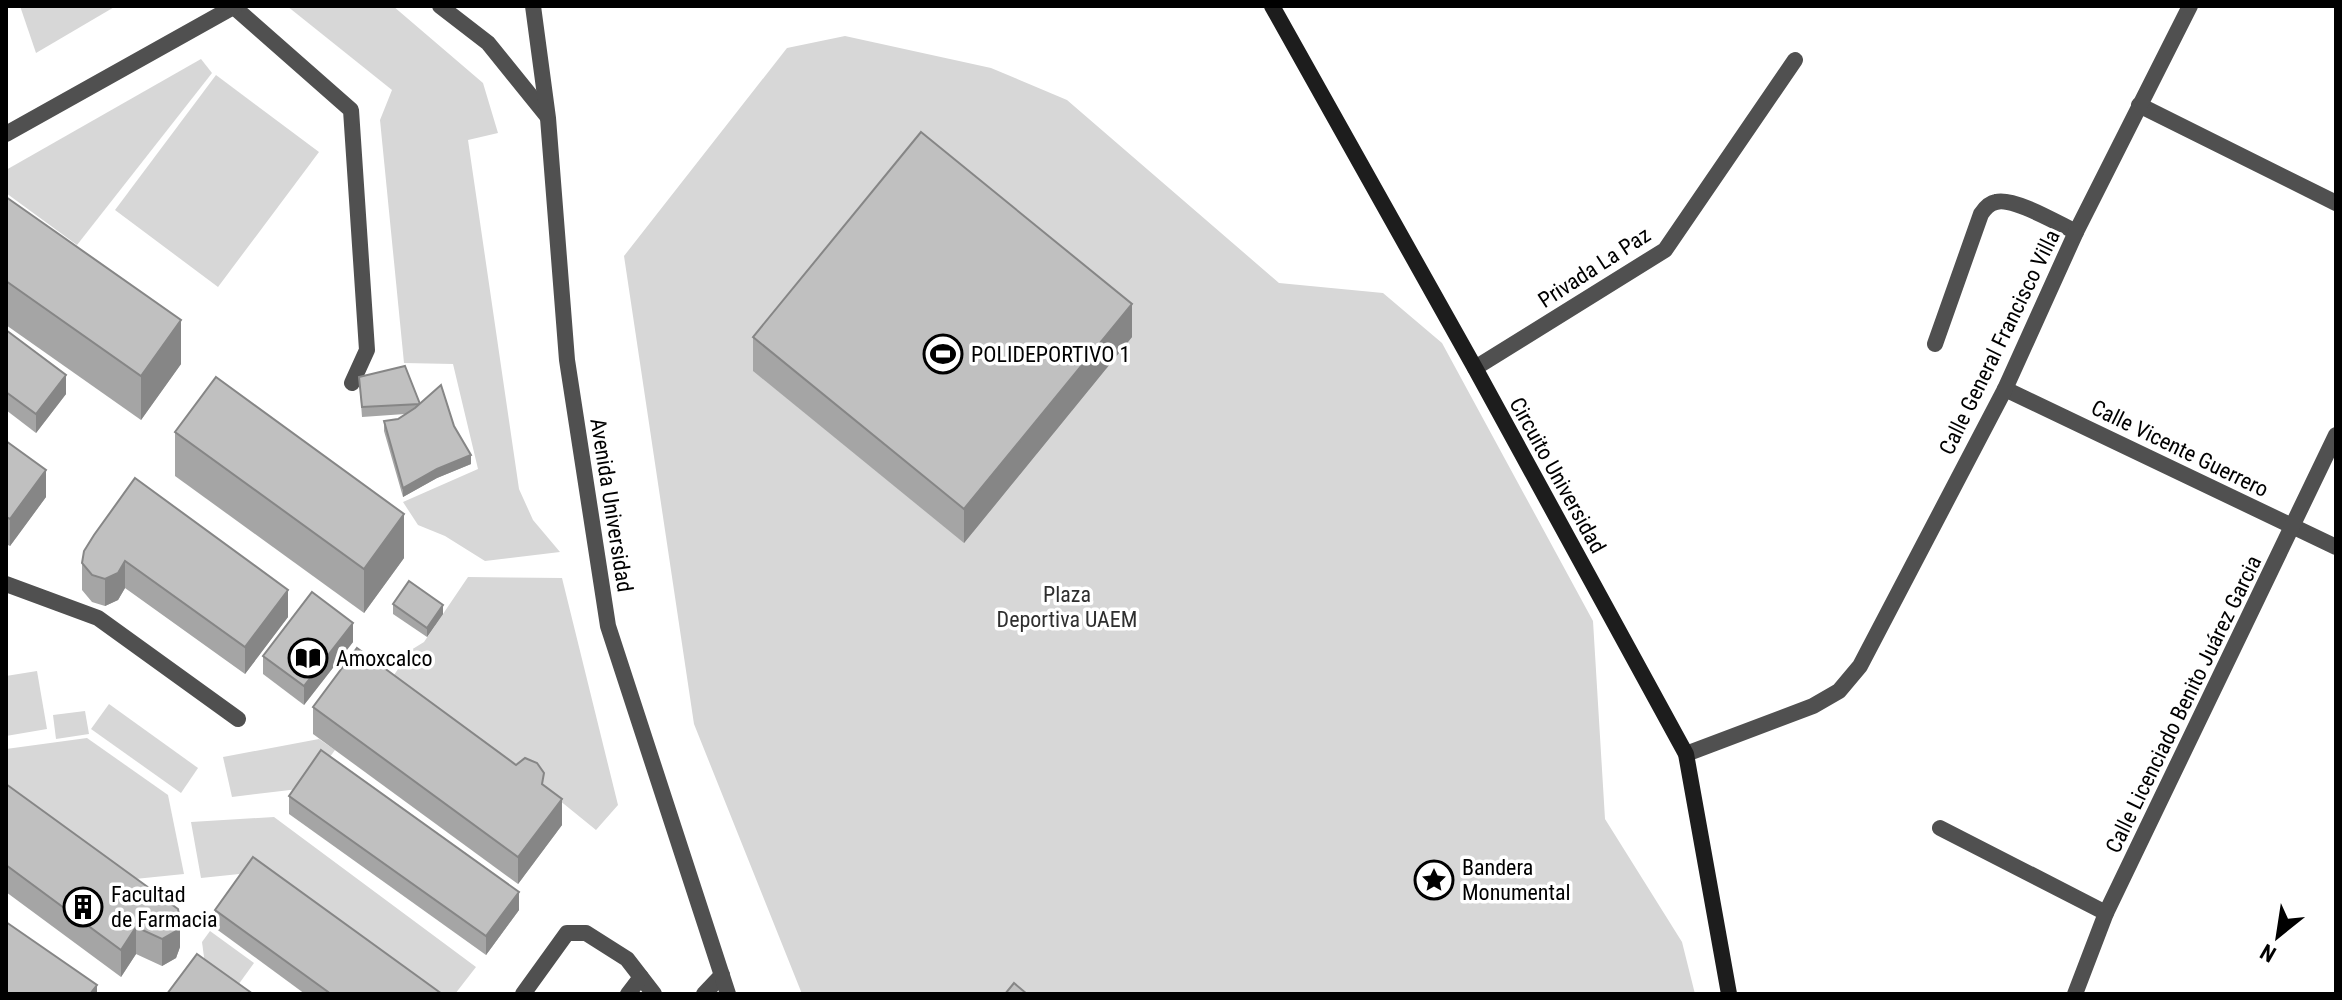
<svg xmlns="http://www.w3.org/2000/svg" width="2342" height="1000" viewBox="0 0 2342 1000" font-family="'Roboto Condensed',sans-serif">
  <style>
    .green { fill: #d7d7d7 }
    .lines { fill: none; stroke-linecap: round; stroke-linejoin: round }
    .lane { stroke: #505050; stroke-width: 16 }
    .street { stroke: #505050; stroke-width: 16 }
    .secondary { stroke: #1d1d1d; stroke-width: 16 }
    .wall { fill: #a5a5a5 }
    .shaded-wall { fill: #868686 }
    .building { fill: #c0c0c0; stroke: #868686; stroke-width: 2 }
    .labels { text-anchor: middle; stroke-width: 7; stroke-linejoin: round; paint-order: stroke }
    .street-label { font-size: 22px; fill: #000; stroke: #fff }
    .poi-label { font-size: 22px; fill: #000; stroke: #fff; text-anchor: start }
    .park-label { font-size: 22px; fill: #2e2e2e; stroke: #fff }
  </style>
  <rect width="100%" height="100%" fill="#fff"/>
  <g class="green">
    <polygon points="20,6 116,6 36,53"/>
    <polygon points="287,6 393,6 483,83 498,133 468,140 519,489 533,520 560,552 485,561 445,536 418,525 403,502 478,469 453,364 404,363 380,120 392,90"/>
    <polygon points="845,36 991,68 1067,100 1279,283 1383,293 1442,343 1593,621 1605,819 1682,942 1695,994 802,994 694,724 624,256 787,48"/>
    <polygon points="201,59 212,73 77,245 6,193 6,170"/>
    <polygon points="216,75 319,152 218,287 115,210"/>
    <polygon points="468,577 562,578 618,805 596,830 527,774 394,675 411,650 424,642"/>
    <polygon points="37,671 47,729 6,736 6,676"/>
    <polygon points="109,704 198,768 181,793 91,729"/>
    <polygon points="85,711 89,734 56,739 53,715"/>
    <polygon points="87,738 168,795 184,874 135,879 6,783 6,749"/>
    <polygon points="319,739 335,750 307,788 232,797 223,757"/>
    <polygon points="274,817 476,967 455,994 421,994 258,872 201,878 191,822"/>
    <polygon points="210,931 254,963 233,992 206,972 202,942"/>
  </g>
  <g class="lines">
    <g class="lane">
      <polyline points="523,994 567,933 586,933 627,959 654,994"/>
      <polyline points="628,994 641,977"/>
      <polyline points="704,994 722,975"/>
    </g>
    <g class="street">
      <polyline points="440,6 488,43 547,116"/>
      <polyline points="533,6 548,118 567,360 608,626 728,994"/>
      <polyline points="234,7 351,110 367,350 352,383"/>
      <polyline points="2139,105 2336,203"/>
      <polyline points="6,134 235,6"/>
      <path d="M1935,344L1981,214C1985,208 1990,203 1996,202C2014,197 2059,224 2076,232"/>
      <polyline points="1475,368 1665,250 1795,60"/>
      <polyline points="2005,389 2336,547"/>
      <polyline points="6,584 98,618 238,719"/>
      <polyline points="1686,754 1813,706 1839,691 1860,666 2005,389 2076,232 2190,6"/>
      <polyline points="1940,828 2106,913"/>
      <polyline points="2075,994 2106,913 2336,435"/>
    </g>
    <polyline class="secondary" points="1272,6 1475,368 1686,754 1729,994"/>
  </g>
  <g class="wall">
    <polygon points="6,197 181,364 141,420 6,325"/>
    <polygon points="6,330 66,394 36,433 6,410"/>
    <polygon points="753,337 1132,337 964,543 753,371"/>
    <polygon points="359,377 420,404 454,426 471,464 437,478 403,497 384,431 384,421 398,419 405,414 362,417"/>
    <polygon points="175,432 404,558 364,613 175,476"/>
    <polygon points="6,441 46,497 10,546 6,544"/>
    <polygon points="94,535 288,617 245,674 125,588 118,600 105,606 92,602 82,590 82,563"/>
    <polygon points="393,604 443,614 427,637 393,614"/>
    <polygon points="353,642 304,705 263,674 263,656"/>
    <polygon points="313,707 544,785 562,825 518,884 313,734"/>
    <polygon points="6,784 180,947 176,958 162,966 136,954 121,977 6,892"/>
    <polygon points="289,796 519,910 486,955 289,814"/>
    <polygon points="215,910 442,994 305,994 215,928"/>
  </g>
  <g class="shaded-wall">
    <polygon points="1132,304 1132,337 964,543 964,509"/>
    <polygon points="181,320 181,364 141,420 141,376"/>
    <polygon points="66,375 66,394 36,433 36,414"/>
    <polygon points="471,455 471,464 437,478 403,497 403,488 437,469"/>
    <polygon points="46,470 46,497 10,546 10,519"/>
    <polygon points="404,514 404,558 364,613 364,569"/>
    <polygon points="125,561 125,588 118,600 105,606 105,579"/>
    <polygon points="288,590 288,617 245,674 245,647"/>
    <polygon points="443,605 443,614 427,637 427,628"/>
    <polygon points="353,623 353,642 304,705 304,686"/>
    <polygon points="562,799 562,825 518,884 518,857"/>
    <polygon points="519,892 519,910 486,955 486,936"/>
    <polygon points="180,920 180,947 176,958 162,966 162,939"/>
    <polygon points="136,927 136,954 121,977 121,950"/>
    <polygon points="97,985 97,994 90,994"/>
  </g>
  <g class="building">
    <polygon points="921,132 1132,304 964,509 753,337"/>
    <polygon points="6,197 181,320 141,376 6,281"/>
    <polygon points="6,330 66,375 36,414 6,392"/>
    <polygon points="405,366 420,404 362,407 359,377"/>
    <polygon points="216,377 404,514 364,569 175,432"/>
    <polygon points="441,385 454,426 471,455 437,469 403,488 384,421 398,419 415,408"/>
    <polygon points="6,441 46,470 10,519 6,517"/>
    <polygon points="135,478 288,590 245,647 125,561 118,573 105,579 92,575 82,563 84,551 94,535"/>
    <polygon points="409,581 443,605 427,628 393,604"/>
    <polygon points="312,592 353,623 304,686 263,656"/>
    <polygon points="357,648 516,765 525,758 537,763 544,773 542,784 562,799 518,857 313,707"/>
    <polygon points="321,750 519,892 486,936 289,796"/>
    <polygon points="6,784 178,909 180,920 176,931 162,939 136,927 121,950 6,865"/>
    <polygon points="253,857 442,994 331,994 215,910"/>
    <polygon points="6,922 97,985 90,994 6,994"/>
    <polygon points="197,954 253,994 167,994"/>
    <polygon points="1014,983 1027,994 1005,994"/>
  </g>
  <defs>
    <g id="stadium-ring" transform="scale(2)"><circle r="9.5" fill="#fff" stroke="#000" stroke-width="1.5"/><path d="M0-5a6.5 5 0 1 0 0 10a6.5 5 0 1 0 0-10ZM-3.5-1.8h7v3.6h-7Z" fill="#000"/></g>
    <g id="library-ring" transform="scale(2)"><circle r="9.5" fill="#fff" stroke="#000" stroke-width="1.5"/><path d="M-6-4Q-3-5.5-.7-3.5V5Q-3 3-6 4ZM6-4Q3-5.5 .7-3.5V5Q3 3 6 4Z" fill="#000"/></g>
    <g id="sight-ring" transform="scale(2)"><circle r="9.5" fill="#fff" stroke="#000" stroke-width="1.5"/><path d="M0-6L1.8-2.2L6-1.7L2.9 1.2L3.7 5.4L0 3.3L-3.7 5.4L-2.9 1.2L-6-1.7L-1.8-2.2Z" fill="#000"/></g>
    <g id="building-ring" transform="scale(2)"><circle r="9.5" fill="#fff" stroke="#000" stroke-width="1.5"/><path d="M-4-6H4V6H1V3H-1V6H-4ZM-2.5-4.3h1.7v1.8h-1.7ZM.8-4.3h1.7v1.8H.8ZM-2.5-1h1.7V.8h-1.7ZM.8-1h1.7V.8H.8Z" fill="#000"/></g>
  </defs>
  <g fill-rule="evenodd">
    <use href="#stadium-ring" x="943" y="354"/>
    <use href="#library-ring" x="308" y="658"/>
    <use href="#sight-ring" x="1434" y="880"/>
    <use href="#building-ring" x="83" y="907"/>
  </g>
  <g class="labels">
    <g class="street-label">
      <text transform="translate(1594 267) rotate(-33)" y="8">Privada La Paz</text>
      <text transform="translate(1999 342) rotate(-64)" y="8">Calle General Francisco Villa</text>
      <text transform="translate(2180 448) rotate(26)" y="8">Calle Vicente Guerrero</text>
      <text transform="translate(1558 475) rotate(61)" y="8">Circuito Universidad</text>
      <text transform="translate(612 505) rotate(81)" y="8">Avenida Universidad</text>
      <text transform="translate(2183 704) rotate(-64)" y="8">Calle Licenciado Benito Juárez Garcia</text>
    </g>
    <g class="poi-label">
      <text x="971" y="362">POLIDEPORTIVO 1</text>
      <text x="336" y="666">Amoxcalco</text>
      <text x="1462" y="875">Bandera<tspan x="1462" dy="25">Monumental</tspan></text>
      <text x="111" y="902">Facultad<tspan x="111" dy="25">de Farmacia</tspan></text>
    </g>
    <g class="park-label">
      <text x="1067" y="602">Plaza<tspan x="1067" dy="25">Deportiva UAEM</tspan></text>
    </g>
  </g>
  <rect width="2342" height="1000" fill="none" stroke="#000000" stroke-width="16"/>
  <g transform="translate(2278 936) rotate(210)" stroke="#ffffff" stroke-width="6" paint-order="stroke">
  <path d="M0-6L14 30L0 20L-14 30Z" fill="#000000"/>
  <text y="-12" font-size="22" font-weight="bold" text-anchor="middle" fill="#000000">N</text>
  </g>
</svg>
